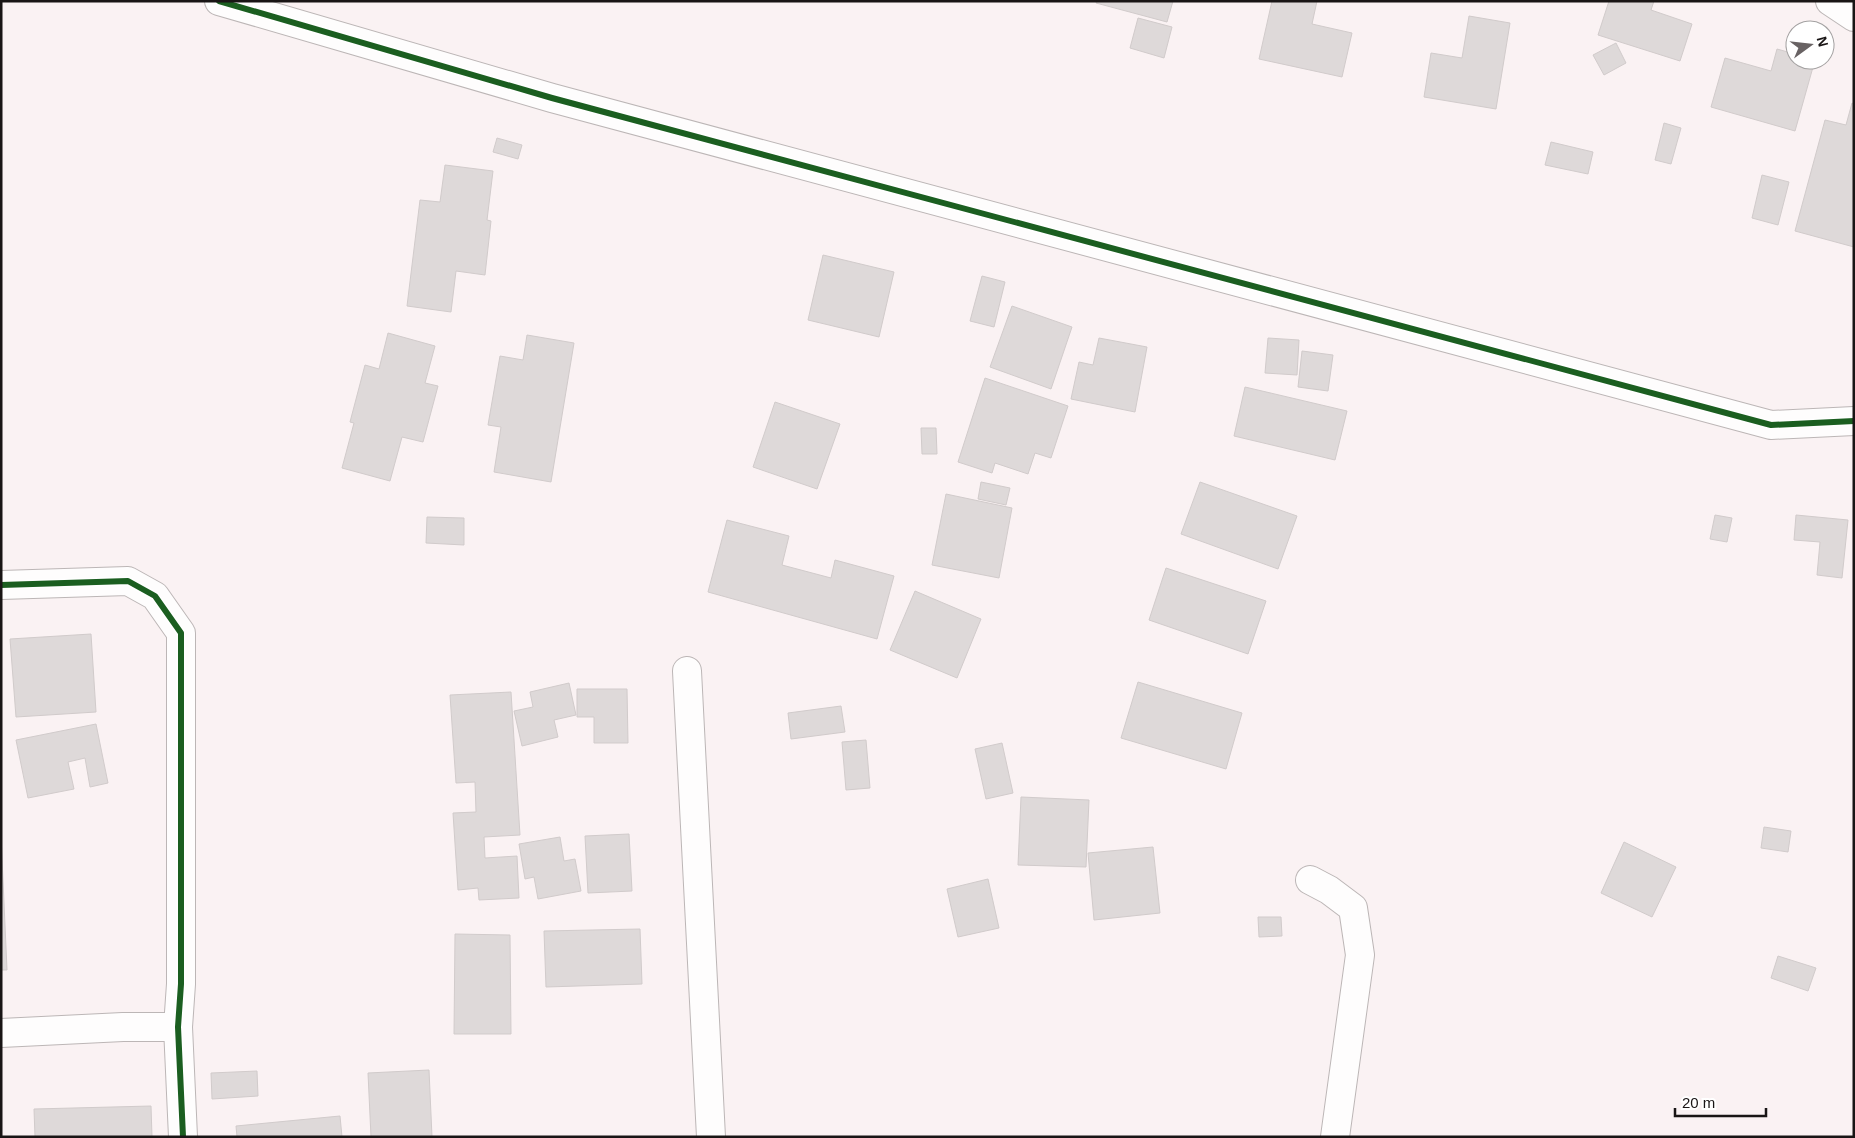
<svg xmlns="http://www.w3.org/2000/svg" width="1855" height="1138" viewBox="0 0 1855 1138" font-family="Helvetica,sans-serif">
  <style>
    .building { fill: #ded9d9; stroke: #d1cbcb }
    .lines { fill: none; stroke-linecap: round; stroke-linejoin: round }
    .minor-casing { stroke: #bcb6b6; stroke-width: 30 }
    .minor { stroke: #fefdfd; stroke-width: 28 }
    .cycleway-casing { stroke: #fff; stroke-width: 9 }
    .cycleway { stroke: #1b5e20; stroke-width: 6 }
  </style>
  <rect width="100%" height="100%" fill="#faf2f3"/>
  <g class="building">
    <polygon points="1097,1 1173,1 1167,22 1096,3"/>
    <polygon points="1272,1 1317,1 1312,24 1352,33 1342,77 1259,59"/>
    <polygon points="1609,1 1654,1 1651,10 1692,24 1680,61 1598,35"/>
    <polygon points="1469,16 1510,23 1496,109 1424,97 1431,53 1462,58"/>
    <polygon points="1138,18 1172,27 1164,58 1130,48"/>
    <polygon points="1616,43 1626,63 1604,75 1593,55"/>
    <polygon points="1777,49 1795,54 1795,60 1815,60 1795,131 1711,107 1725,58 1771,71"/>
    <polygon points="1852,103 1854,104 1854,247 1795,231 1825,120 1846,125"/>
    <polygon points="1664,123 1681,128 1671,164 1655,160"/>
    <polygon points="497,138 522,145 518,159 493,152"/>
    <polygon points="1551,142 1593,152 1588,174 1545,165"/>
    <polygon points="445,165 493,171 487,220 491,221 485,275 456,271 451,312 407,306 420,200 440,202"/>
    <polygon points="1762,175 1789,182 1778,225 1752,218"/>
    <polygon points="823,255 894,272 879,337 808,320"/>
    <polygon points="982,276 1005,282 994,327 970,321"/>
    <polygon points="1012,306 1072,327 1051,389 990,367"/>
    <polygon points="388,333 435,346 425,383 438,386 423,442 402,437 390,481 342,468 354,423 350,422 365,365 379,369"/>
    <polygon points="527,335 574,343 551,482 494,472 501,427 488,425 500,356 523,360"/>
    <polygon points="1099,338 1147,347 1135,412 1071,399 1079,362 1093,365"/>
    <polygon points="1268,338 1299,340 1297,375 1265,373"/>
    <polygon points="1302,351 1333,355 1328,391 1298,387"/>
    <polygon points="985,378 1068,406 1051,458 1035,453 1028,474 995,463 992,473 958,462"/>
    <polygon points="1245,387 1347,411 1335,460 1234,436"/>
    <polygon points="775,402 840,424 817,489 753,467"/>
    <polygon points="921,428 936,428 937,454 922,454"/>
    <polygon points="981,482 1010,488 1006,505 978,499"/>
    <polygon points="1200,482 1297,516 1278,569 1181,534"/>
    <polygon points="946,494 1012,508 999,578 932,565"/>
    <polygon points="1715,515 1732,518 1727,542 1710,539"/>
    <polygon points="1796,515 1848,520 1842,578 1817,575 1820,542 1794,540"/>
    <polygon points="427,517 464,518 464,545 426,543"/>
    <polygon points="727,520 789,536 782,565 831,578 835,560 894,576 877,639 708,592"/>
    <polygon points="1166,568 1266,601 1248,654 1149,620"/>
    <polygon points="915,591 981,619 957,678 890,650"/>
    <polygon points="91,634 96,712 16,717 10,639"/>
    <polygon points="1138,682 1242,713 1226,769 1121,738"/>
    <polygon points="569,683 576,715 554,720 558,737 522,746 514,711 533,707 530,692"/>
    <polygon points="577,689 627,689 628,743 594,743 594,717 577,717"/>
    <polygon points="511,692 520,835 484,837 485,858 517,856 519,898 479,900 478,888 458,890 453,813 476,812 475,782 456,783 450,695"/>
    <polygon points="841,706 845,732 791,739 788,713"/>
    <polygon points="96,724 108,783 90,787 85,758 68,762 74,789 28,798 16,740"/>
    <polygon points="866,740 870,788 846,790 842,742"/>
    <polygon points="1002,743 1013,793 986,799 975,749"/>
    <polygon points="1021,797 1089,800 1086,867 1018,865"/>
    <polygon points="1764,827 1791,831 1788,852 1761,848"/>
    <polygon points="629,834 632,891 588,893 585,836"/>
    <polygon points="1,836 7,970 1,970"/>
    <polygon points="560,837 564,861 575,859 581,891 538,899 534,877 525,879 519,844"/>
    <polygon points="1624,842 1676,867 1652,917 1601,893"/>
    <polygon points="1153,847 1160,913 1094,920 1088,853"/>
    <polygon points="988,879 999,928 958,937 947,889"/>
    <polygon points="1258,917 1281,917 1282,936 1259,937"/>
    <polygon points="640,929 642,984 546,987 544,931"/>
    <polygon points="455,934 510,935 511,1034 454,1034"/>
    <polygon points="1778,956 1816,968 1808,991 1771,978"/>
    <polygon points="429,1070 432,1137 371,1137 368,1073"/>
    <polygon points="257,1071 258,1096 212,1099 211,1073"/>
    <polygon points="151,1106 152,1137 35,1137 34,1109"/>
    <polygon points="340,1116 342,1137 237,1137 236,1126"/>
  </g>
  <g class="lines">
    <g class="minor-casing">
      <g id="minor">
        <polyline points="219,1 552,98 1771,425 1854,421"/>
        <polyline points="1830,1 1854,17"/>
        <polyline points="1,585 128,581 155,596 181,633 181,984 178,1027 183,1137"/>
        <polyline points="687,671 711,1137"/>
        <polyline points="1310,880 1329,890 1353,908 1360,955 1335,1137"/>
        <polyline points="1,1033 123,1027 178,1027"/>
      </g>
    </g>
    <use href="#minor" class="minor"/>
    <g class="cycleway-casing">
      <g id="cycleway">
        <polyline points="219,1 552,98 1771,425 1854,421"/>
        <polyline points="1,585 128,581 155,596 181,633 181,984 178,1027 183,1137"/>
      </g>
    </g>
    <use href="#cycleway" class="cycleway"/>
  </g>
  <rect width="1855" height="1138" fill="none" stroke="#191515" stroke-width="5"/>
  <g transform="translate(1810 45) rotate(75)"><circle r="24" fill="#ffffff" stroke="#a3a1a1"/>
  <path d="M0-4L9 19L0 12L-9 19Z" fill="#686263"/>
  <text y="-8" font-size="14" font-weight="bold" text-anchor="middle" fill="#191515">N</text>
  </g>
  <path d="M1675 1108v8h91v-8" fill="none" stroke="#191515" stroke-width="2.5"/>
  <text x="1682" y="1108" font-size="15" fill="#191515" stroke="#ffffff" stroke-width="4" paint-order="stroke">20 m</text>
</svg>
